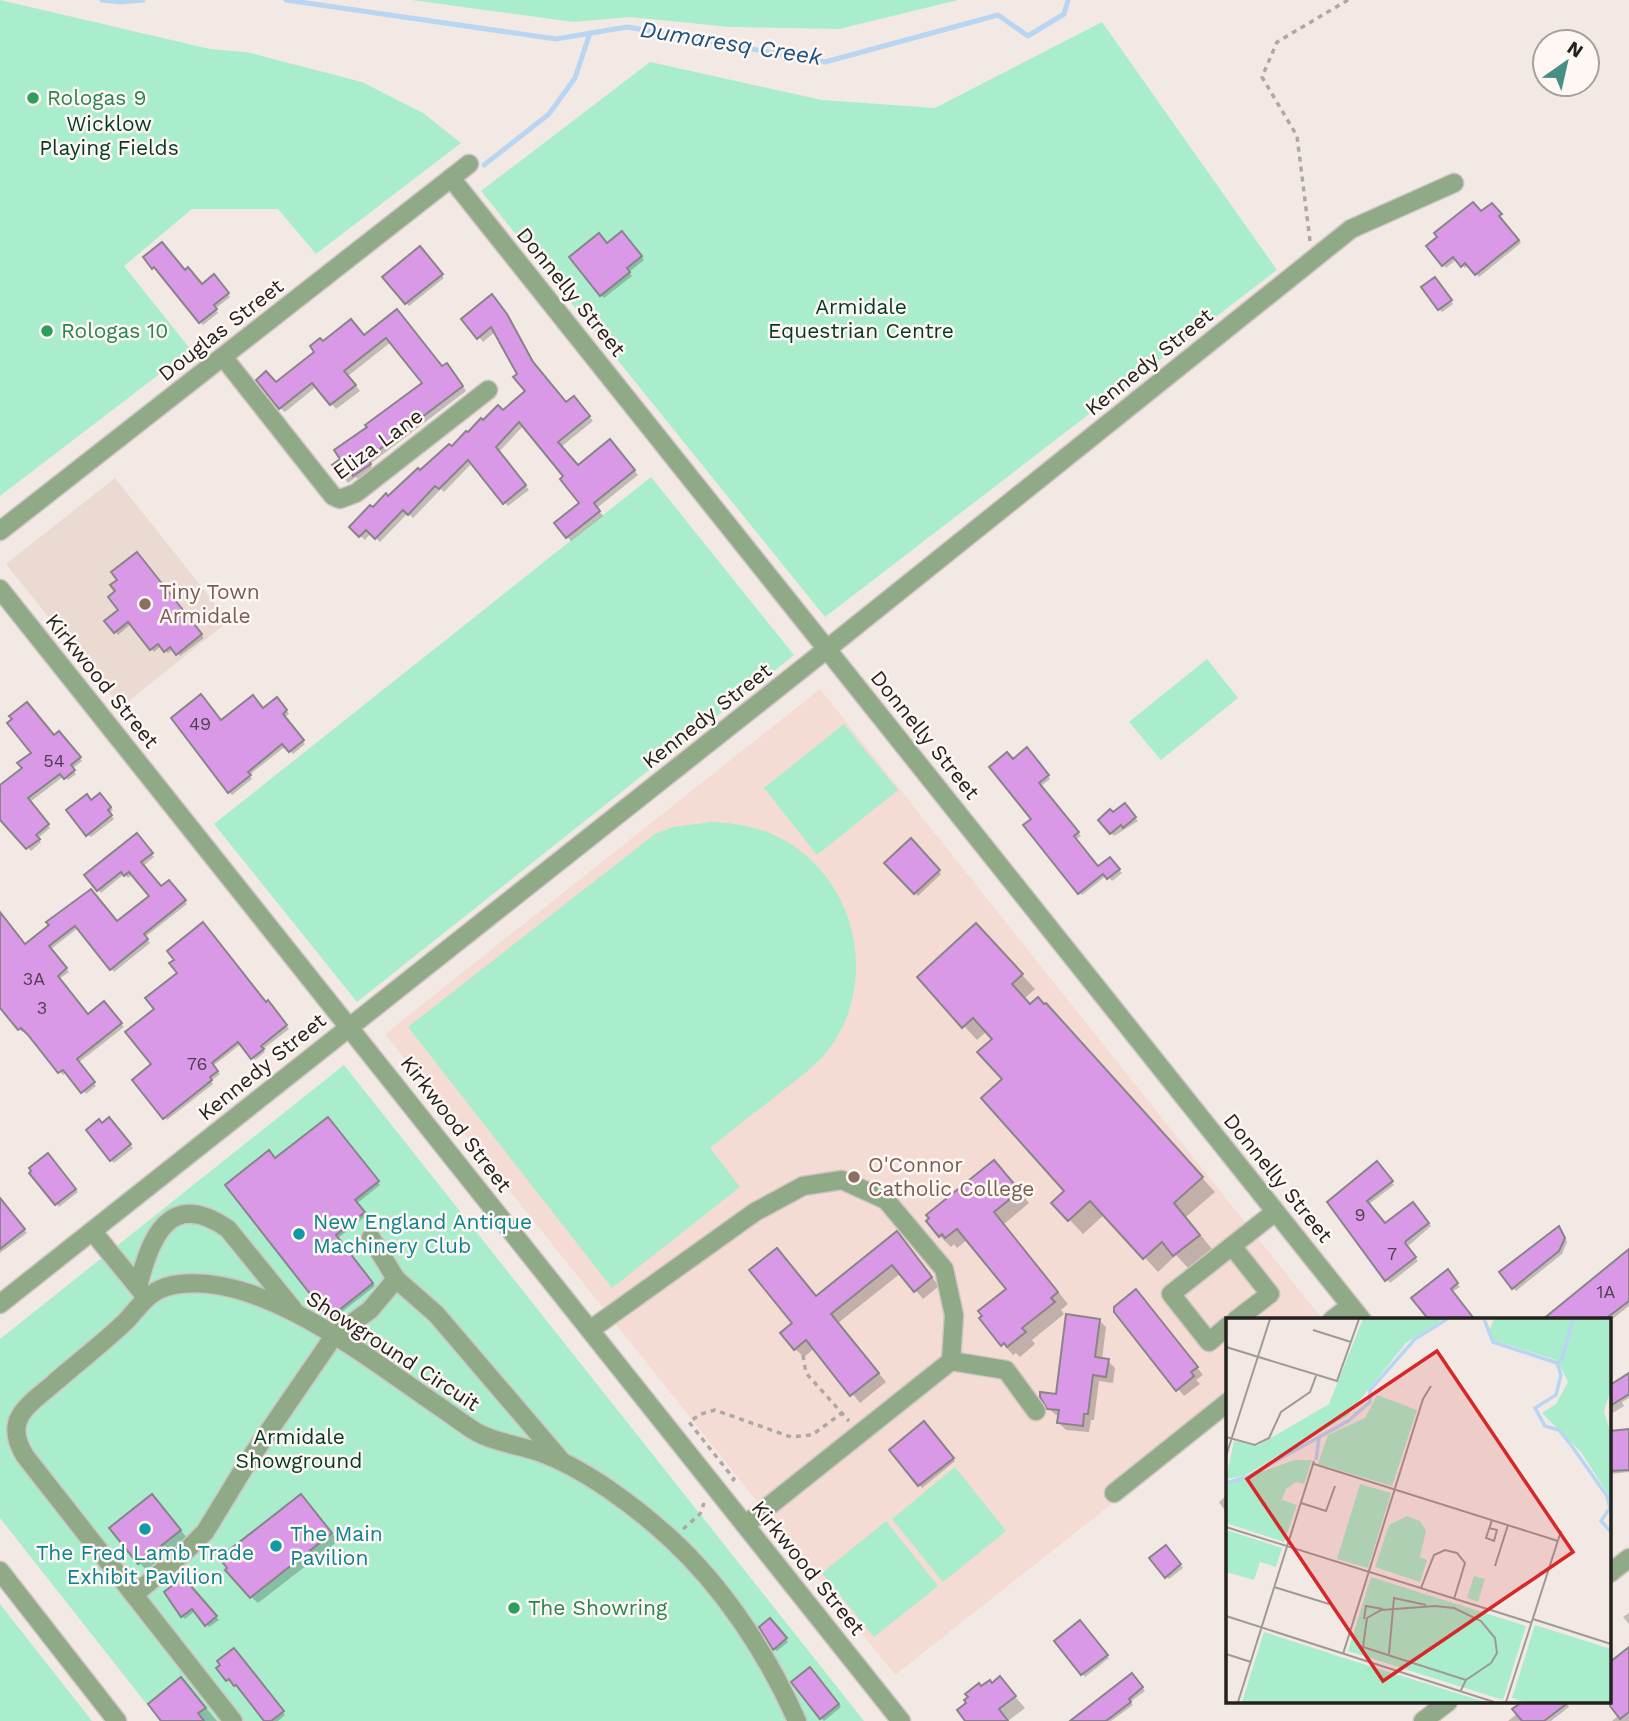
<svg xmlns="http://www.w3.org/2000/svg" width="1629" height="1721" viewBox="0 0 1629 1721" font-family="'Work Sans',sans-serif">
  <style>
    .built { fill: #ebdad2 }
    .education { fill: #f4dbd4 }
    .green { fill: #a9edcc }
    .shadow { fill: #0003 }
    .lines { fill: none; stroke-linecap: round; stroke-linejoin: round }
    .stream { stroke: #b8d5f2; stroke-width: 5 }
    .building { fill: #da99e6; stroke: #89848a; stroke-width: 2 }
    .minor-casing { stroke: #cdc5c1; stroke-width: 21 }
    .path { stroke: #aea7a3; stroke-width: 3.5; stroke-dasharray: 5 5; stroke-linecap: butt }
    .minor { stroke: #90a986; stroke-width: 18 }
    .leisure-dot { fill: #2e9e5b; stroke: #fef7f3; stroke-width: 2.5 }
    .education-dot { fill: #8d6e63; stroke: #fef7f3; stroke-width: 2.5 }
    .culture-dot { fill: #0f9aa8; stroke: #fef7f3; stroke-width: 2.5 }
    .labels { text-anchor: middle; stroke-width: 5; stroke-linejoin: round; paint-order: stroke }
    .number-label { font-size: 18px; fill: #523f51 }
    .leisure-label { font-size: 21px; fill: #27864d; stroke: #fef7f3; text-anchor: start }
    .park-label { font-size: 21px; fill: #033926; stroke: #fef7f3 }
    .street-label { font-size: 21px; fill: #24211f; stroke: #fef7f3 }
    .education-label { font-size: 21px; fill: #785e54; stroke: #fef7f3; text-anchor: start }
    .culture-label { font-size: 21px; fill: #0d838f; stroke: #fef7f3; text-anchor: start }
    .water-label { font-size: 23px; font-style: italic; fill: #1c5280; stroke: #fef7f3 }
    .inset-river { fill: none; stroke: #b8d5f2; stroke-width: 3.5 }
    .inset-road { fill: none; stroke: #a09996; stroke-width: 2 }
    .view { fill: #d62828; fill-opacity: 0.15; stroke: #d62828; stroke-width: 3.5 }
    .inset-edge { fill: none; stroke: #24211f; stroke-width: 3.5 }
  </style>
  <rect width="100%" height="100%" fill="#f2e9e5"/>
  <polygon class="built" points="115,478 229,621 121,707 6,564"/>
  <polygon class="education" points="820,689 1323,1320 1228,1320 1228,1412 895,1675 385,1034"/>
  <g class="green">
    <polygon points="0,0 210,49 246,52 362,82 423,113 461,143 316,254 278,209 192,209 124,266 191,350 0,496"/>
    <polygon points="412,0 958,0 839,29 730,27 630,17 573,22"/>
    <polygon points="1102,22 1277,270 825,617 481,191 650,62 822,100 935,108"/>
    <polygon points="651,477 794,655 357,1002 214,824"/>
    <polygon points="1207,659 1238,698 1161,760 1129,722"/>
    <polygon points="844,724 898,790 817,855 764,788"/>
    <path d="M711,822C736,823 760,827 782,839C857,879 880,983 828,1050C815,1067 797,1079 781,1092C757,1111 733,1129 710,1148L740,1187L612,1288L408,1027L655,834L673,827Z"/>
    <polygon points="344,1065 864,1721 160,1721 0,1518 0,1339"/>
    <polygon points="955,1467 1006,1531 943,1582 892,1519"/>
    <polygon points="886,1521 938,1586 874,1637 822,1573"/>
    <polygon points="0,1604 92,1721 0,1721"/>
  </g>
  <g class="shadow">
    <polygon points="1492,205 1521,243 1479,277 1469,265 1465,268 1457,259 1446,268 1428,246"/>
    <polygon points="625,236 644,260 629,272 632,276 604,298 601,295 607,245"/>
    <polygon points="423,252 444,278 409,306 406,303"/>
    <polygon points="145,257 185,272 202,286 217,280 230,297 215,309 218,313 203,325 158,269 157,270"/>
    <polygon points="1438,283 1453,304 1442,312 1439,309"/>
    <polygon points="496,301 511,320 537,368 566,404 578,402 593,421 561,447 578,467 614,446 638,475 597,508 603,516 571,541 556,524 581,503 566,476 524,425 499,452 529,490 508,506 472,463 444,492 441,489 413,518 408,513 380,542 371,533 365,540 351,527 484,423 502,412 527,392 496,331 483,342 479,337"/>
    <polygon points="396,312 443,368 447,365 452,369 466,391 370,464 374,470 359,480 356,477 348,483 334,465 369,428 425,383 391,342 348,376 360,391 336,409 317,386 285,412 280,408 276,384 317,352 323,343 364,337"/>
    <polygon points="140,557 204,638 180,656 173,649 168,653 161,646 154,652 131,624 118,635 107,621 120,610 118,591"/>
    <polygon points="280,702 289,714 284,718 305,744 293,754 286,746 249,775 252,779 232,795 229,792 221,722 264,710"/>
    <polygon points="62,736 82,761 72,769 76,774 68,780 64,776 30,802 50,828 38,838 41,842 31,851 0,817 0,788 24,768 54,737"/>
    <polygon points="1030,752 1050,779 1041,786 1081,836 1075,840 1098,868 1110,859 1122,873 1112,881 1107,875 1082,895 1079,892 1033,819 1013,761"/>
    <polygon points="103,798 113,810 109,813 114,819 91,837 88,835 91,802"/>
    <polygon points="1127,808 1138,821 1114,836 1111,833 1113,815"/>
    <polygon points="140,839 154,857 143,866 161,888 172,885 187,904 145,937 150,943 114,972 78,928 51,949 69,972 59,979 89,1016 107,1006 124,1027 78,1063 96,1086 86,1094 67,1072 63,1075 60,1072 29,1034 25,1030 22,1032 0,1006 0,946 25,946 51,925 117,923 151,896 133,874 128,878 124,874 101,893 87,875"/>
    <polygon points="911,841 941,874 918,896 887,863"/>
    <polygon points="990,939 1035,989 1024,999 1031,1006 1059,1019 1215,1192 1186,1217 1212,1249 1188,1268 1176,1255 1158,1272 1105,1214 1083,1234 1054,1203 1067,1191 1004,1079 994,1039 987,1031 977,1040 964,1026"/>
    <polygon points="266,1004 270,1006 289,1029 263,1049 265,1052 255,1060 241,1044 213,1066 220,1074 211,1081 213,1084 167,1120 134,1080"/>
    <polygon points="112,1122 133,1148 114,1163 111,1160 102,1125"/>
    <polygon points="330,1122 380,1185 356,1204 366,1216 337,1239 375,1286 333,1319 275,1160"/>
    <polygon points="50,1158 78,1192 59,1207 32,1173"/>
    <polygon points="1379,1166 1394,1185 1369,1204 1385,1225 1416,1207 1431,1226 1407,1247 1418,1261 1390,1283 1329,1203"/>
    <polygon points="1005,1173 1029,1203 1004,1224 1068,1304 1061,1310 1064,1314 1032,1340 1035,1344 1020,1357 1016,1353 1013,1355 1003,1344 1008,1289 968,1239 957,1248 954,1244 951,1247 940,1236"/>
    <polygon points="0,1206 6,1207 27,1233 0,1253"/>
    <polygon points="1559,1228 1567,1242 1562,1254 1516,1291 1513,1288"/>
    <polygon points="898,1235 939,1286 923,1299 901,1273 838,1323 886,1382 860,1403 815,1348 804,1357 795,1349 794,1324 777,1250 817,1297"/>
    <polygon points="1629,1249 1629,1306 1610,1321 1545,1320"/>
    <polygon points="1450,1275 1460,1287 1452,1292 1473,1320 1431,1320 1414,1298"/>
    <polygon points="1136,1291 1203,1375 1196,1380 1200,1384 1184,1396 1113,1309"/>
    <polygon points="1099,1320 1106,1327 1102,1360 1108,1361 1115,1368 1113,1383 1099,1381 1094,1420 1091,1420 1089,1432 1066,1430 1059,1423 1060,1416 1056,1415 1048,1408 1058,1396"/>
    <polygon points="1629,1375 1629,1398 1622,1402 1624,1406 1611,1414 1610,1387"/>
    <polygon points="927,1427 955,1461 922,1488 892,1450"/>
    <polygon points="1629,1431 1629,1472 1610,1474 1610,1433"/>
    <polygon points="1227,1495 1228,1496 1228,1515 1219,1502"/>
    <polygon points="159,1503 187,1538 146,1570 111,1529"/>
    <polygon points="308,1503 338,1541 258,1603 251,1597"/>
    <polygon points="1169,1550 1183,1568 1169,1579 1166,1576"/>
    <polygon points="183,1579 219,1620 209,1627 195,1611 185,1619 182,1616"/>
    <polygon points="1629,1613 1629,1624 1623,1617"/>
    <polygon points="773,1623 788,1642 777,1651 774,1649"/>
    <polygon points="1083,1626 1109,1658 1085,1677 1056,1641"/>
    <polygon points="237,1653 285,1715 278,1721 266,1721 240,1687 227,1680 222,1665"/>
    <polygon points="1623,1653 1629,1660 1629,1721 1612,1721 1619,1715 1608,1702 1610,1664"/>
    <polygon points="813,1672 841,1707 824,1721 821,1718"/>
    <polygon points="1135,1678 1145,1691 1130,1702 1133,1705 1111,1721 1081,1721"/>
    <polygon points="1000,1679 1025,1708 1008,1721 967,1721 982,1688 993,1685"/>
    <polygon points="187,1686 217,1721 163,1721"/>
    <polygon points="1525,1702 1567,1702 1569,1707 1551,1721 1508,1721 1518,1713 1515,1710"/>
  </g>
  <g class="lines">
    <g class="stream">
      <polyline points="102,0 120,2 143,0"/>
      <polyline points="286,0 556,39 627,27 825,62 998,15 1028,36 1064,14 1068,0"/>
      <polyline points="484,165 549,114 575,78 590,33"/>
    </g>
  </g>
  <g class="building">
    <polygon points="1473,202 1481,211 1492,203 1502,214 1499,216 1519,240 1475,275 1465,263 1461,267 1453,257 1442,266 1426,246 1437,237 1434,233"/>
    <polygon points="622,231 642,256 627,268 630,272 600,296 569,257 599,233 607,243"/>
    <polygon points="162,242 185,270 188,267 202,284 214,274 229,293 214,305 217,309 199,323 154,267 152,269 143,257"/>
    <polygon points="420,246 443,274 405,304 382,277"/>
    <polygon points="1435,277 1452,300 1438,310 1421,287"/>
    <polygon points="492,294 507,314 533,362 566,402 574,396 590,416 558,442 578,465 610,439 635,470 594,503 600,511 566,538 554,523 579,503 560,479 563,476 519,422 496,447 526,485 503,504 468,460 439,489 435,486 408,515 403,510 375,539 366,530 359,537 349,527 370,505 373,507 386,493 388,496 418,468 420,470 449,444 452,446 466,431 468,432 481,418 483,420 498,405 503,410 525,391 513,377 517,374 491,327 477,339 461,319"/>
    <polygon points="397,309 442,366 447,363 463,386 367,459 371,464 353,476 351,473 342,479 332,465 340,459 334,450 367,427 365,425 422,383 386,338 344,371 356,385 330,405 312,383 279,409 256,380 266,371 276,382 314,352 310,346 320,338 323,341 351,319 364,335"/>
    <polygon points="137,552 202,634 176,655 170,647 164,652 158,644 150,650 128,622 114,633 104,621 118,610 108,597 115,591 110,585 117,580 111,572"/>
    <polygon points="201,694 221,720 253,695 263,708 277,697 287,710 283,714 304,740 289,752 282,744 248,772 251,775 228,793 171,718"/>
    <polygon points="27,702 54,735 59,731 81,757 71,765 75,770 64,779 60,774 28,798 49,824 36,835 40,839 26,849 0,820 0,785 22,768 17,763 31,753 7,723 12,719 9,716"/>
    <polygon points="1027,747 1049,775 1039,783 1079,832 1074,836 1098,866 1110,857 1120,869 1107,879 1103,874 1078,894 1023,825 1031,819 989,767 1007,752 1013,759"/>
    <polygon points="100,793 111,807 108,810 112,815 86,836 66,810 87,794 91,800"/>
    <polygon points="1125,803 1136,817 1123,828 1121,825 1110,834 1098,820 1110,809 1113,812"/>
    <polygon points="137,833 153,853 141,862 161,886 169,880 186,900 144,934 148,939 110,970 75,926 49,946 67,968 58,976 88,1014 104,1001 122,1023 77,1059 95,1082 81,1093 63,1070 58,1073 28,1035 21,1028 18,1030 0,1008 0,912 25,944 49,925 46,922 91,889 117,921 149,896 129,872 124,876 121,872 97,891 84,875"/>
    <polygon points="911,838 940,870 914,894 884,863"/>
    <polygon points="203,922 266,1002 268,1000 287,1025 261,1046 264,1049 251,1059 238,1042 212,1063 218,1071 210,1077 212,1080 163,1119 132,1080 151,1064 125,1032 154,1009 145,998 177,973 169,963 174,960 167,951"/>
    <polygon points="976,923 1023,974 1012,984 1030,1004 1038,997 1044,1004 1046,1003 1203,1177 1174,1203 1200,1235 1173,1256 1162,1242 1143,1259 1090,1201 1068,1221 1051,1203 1064,1191 981,1098 1002,1079 977,1052 992,1039 973,1018 962,1028 917,977"/>
    <polygon points="109,1117 131,1144 110,1161 86,1130 99,1119 102,1123"/>
    <polygon points="328,1117 379,1181 355,1200 365,1212 336,1235 373,1283 329,1318 225,1185 269,1150 275,1158"/>
    <polygon points="48,1153 76,1189 55,1205 29,1173 31,1171 29,1168"/>
    <polygon points="994,1160 1020,1191 994,1212 1058,1292 1051,1298 1055,1302 1022,1328 1026,1332 1007,1347 1004,1343 1001,1346 979,1318 982,1316 978,1311 1006,1289 957,1229 945,1238 942,1234 939,1237 926,1221 929,1218 926,1215"/>
    <polygon points="1377,1161 1393,1181 1367,1201 1385,1223 1413,1202 1429,1223 1406,1241 1405,1243 1416,1257 1385,1281 1327,1202"/>
    <polygon points="0,1198 25,1229 0,1249"/>
    <polygon points="1559,1226 1565,1238 1559,1251 1512,1289 1499,1272"/>
    <polygon points="897,1231 932,1277 914,1292 892,1265 831,1314 879,1373 850,1396 806,1340 794,1350 780,1333 792,1323 749,1270 777,1248 816,1296"/>
    <polygon points="1629,1249 1629,1301 1604,1320 1542,1320"/>
    <polygon points="1448,1269 1458,1283 1451,1289 1475,1320 1429,1320 1411,1298"/>
    <polygon points="1136,1289 1198,1367 1191,1372 1194,1376 1176,1391 1114,1312 1114,1307"/>
    <polygon points="1066,1314 1100,1319 1095,1357 1109,1359 1106,1377 1093,1375 1088,1414 1084,1414 1083,1426 1057,1423 1059,1410 1047,1409 1040,1397 1040,1392 1056,1394"/>
    <polygon points="1629,1373 1629,1394 1610,1406 1610,1385"/>
    <polygon points="924,1421 954,1458 918,1486 889,1450"/>
    <polygon points="1629,1429 1629,1470 1610,1471 1610,1431"/>
    <polygon points="152,1494 181,1530 138,1564 109,1528"/>
    <polygon points="301,1494 332,1533 250,1598 225,1570 227,1568 219,1558"/>
    <polygon points="1166,1545 1181,1564 1165,1578 1149,1558"/>
    <polygon points="183,1577 217,1616 205,1626 192,1609 181,1617 164,1592"/>
    <polygon points="770,1618 787,1638 773,1650 759,1627"/>
    <polygon points="1080,1620 1108,1655 1081,1675 1054,1641"/>
    <polygon points="1629,1647 1629,1712 1620,1719 1610,1706 1610,1662"/>
    <polygon points="234,1648 284,1711 271,1721 264,1721 236,1685 234,1686 229,1679 226,1681 216,1668 220,1665 217,1661"/>
    <polygon points="810,1667 839,1704 820,1719 791,1682"/>
    <polygon points="1132,1673 1143,1687 1129,1699 1131,1702 1106,1721 1070,1721"/>
    <polygon points="1000,1676 1016,1696 999,1709 1008,1721 965,1721 957,1710 966,1703 964,1700 968,1697 965,1694 979,1683 981,1686 990,1680 992,1683"/>
    <polygon points="181,1677 206,1708 198,1713 204,1721 161,1721 148,1704"/>
    <polygon points="1522,1702 1569,1702 1544,1721 1522,1721 1512,1709"/>
  </g>
  <g class="lines">
    <g class="minor-casing">
      <g id="minor">
        <polyline points="451,178 1362,1320"/>
        <polyline points="224,358 333,496 340,499 356,493 488,390"/>
        <polyline points="0,531 469,164"/>
        <polyline points="0,589 901,1721"/>
        <polyline points="93,1232 142,1292"/>
        <polyline points="371,1238 396,1279"/>
        <polyline points="1232,1246 1270,1294 1236,1320"/>
        <path d="M138,1287C150,1238 169,1188 228,1229L293,1309"/>
        <polyline points="0,1304 827,649 1351,229 1454,183"/>
        <polyline points="1332,1320 1350,1306"/>
        <polyline points="1228,1326 1209,1342 1171,1294 1275,1212"/>
        <polyline points="590,1330 755,1212 803,1186 842,1180 886,1200 944,1269 954,1315 951,1361 745,1525"/>
        <polyline points="951,1361 1006,1370 1036,1411"/>
        <polyline points="1114,1493 1228,1402"/>
        <polyline points="0,1571 117,1721"/>
        <polyline points="1610,1573 1629,1558"/>
        <polyline points="134,1595 187,1550 205,1532 249,1460 334,1336 370,1310 396,1279 436,1314 560,1459"/>
        <path d="M233,1721L25,1456C3,1420 26,1407 53,1384C77,1363 102,1344 125,1322C135,1312 143,1299 155,1292C163,1287 171,1285 180,1284C267,1274 374,1363 443,1409C454,1417 466,1426 478,1433C497,1443 519,1445 539,1452C584,1468 635,1506 671,1539C724,1588 768,1655 797,1721"/>
        <polyline points="1423,1721 1448,1702"/>
      </g>
    </g>
    <g class="path">
      <polyline points="1310,241 1297,136 1262,77 1277,42 1348,0"/>
      <polyline points="803,1355 806,1373 849,1421"/>
      <polyline points="732,1481 734,1479 689,1422 701,1414 715,1410 791,1437 812,1435 842,1413"/>
      <polyline points="683,1529 700,1514 704,1503"/>
    </g>
    <use href="#minor" class="minor"/>
  </g>
  <g class="leisure-dot">
    <circle cx="33" cy="98" r="7"/>
    <circle cx="47" cy="331" r="7"/>
    <circle cx="514" cy="1608" r="7"/>
  </g>
  <g class="education-dot">
    <circle cx="145" cy="604" r="7"/>
    <circle cx="854" cy="1177" r="7"/>
  </g>
  <g class="culture-dot">
    <circle cx="299" cy="1234" r="7"/>
    <circle cx="145" cy="1529" r="7"/>
    <circle cx="276" cy="1546" r="7"/>
  </g>
  <g class="labels">
    <g class="number-label">
      <text x="200" y="730">49</text>
      <text x="54" y="767">54</text>
      <text x="34" y="985">3A</text>
      <text x="42" y="1014">3</text>
      <text x="197" y="1070">76</text>
      <text x="1360" y="1221">9</text>
      <text x="1392" y="1260">7</text>
      <text x="1606" y="1298">1A</text>
    </g>
    <g class="leisure-label">
      <text x="47" y="105">Rologas 9</text>
      <text x="61" y="338">Rologas 10</text>
      <text x="528" y="1615">The Showring</text>
    </g>
    <g class="park-label">
      <text x="109" y="131">Wicklow<tspan x="109" dy="24">Playing Fields</tspan></text>
      <text x="861" y="314">Armidale<tspan x="861" dy="24">Equestrian Centre</tspan></text>
      <text x="299" y="1444">Armidale<tspan x="299" dy="24">Showground</tspan></text>
    </g>
    <g class="street-label">
      <text transform="translate(571 292) rotate(51)" y="7">Donnelly Street</text>
      <text transform="translate(221 330) rotate(-38)" y="7">Douglas Street</text>
      <text transform="translate(1149 362) rotate(-39)" y="7">Kennedy Street</text>
      <text transform="translate(378 444) rotate(-36)" y="7">Eliza Lane</text>
      <text transform="translate(102 681) rotate(51)" y="7">Kirkwood Street</text>
      <text transform="translate(707 716) rotate(-38)" y="7">Kennedy Street</text>
      <text transform="translate(925 735) rotate(51)" y="7">Donnelly Street</text>
      <text transform="translate(262 1067) rotate(-39)" y="7">Kennedy Street</text>
      <text transform="translate(456 1124) rotate(52)" y="7">Kirkwood Street</text>
      <text transform="translate(1278 1178) rotate(51)" y="7">Donnelly Street</text>
      <text transform="translate(393 1351) rotate(33)" y="7">Showground Circuit</text>
      <text transform="translate(808 1568) rotate(51)" y="7">Kirkwood Street</text>
    </g>
    <g class="education-label">
      <text x="159" y="599">Tiny Town<tspan x="159" dy="24">Armidale</tspan></text>
      <text x="868" y="1172">O'Connor<tspan x="868" dy="24">Catholic College</tspan></text>
    </g>
    <g class="culture-label">
      <text x="313" y="1229">New England Antique<tspan x="313" dy="24">Machinery Club</tspan></text>
      <text x="290" y="1541">The Main<tspan x="290" dy="24">Pavilion</tspan></text>
      <text x="145" y="1560" text-anchor="middle">The Fred Lamb Trade<tspan x="145" dy="24">Exhibit Pavilion</tspan></text>
    </g>
    <g class="water-label">
      <text transform="translate(731 43) rotate(9)" y="8">Dumaresq Creek</text>
    </g>
  </g>
  <g transform="translate(1226 1318)">
    <rect width="385" height="385" fill="#f2e9e5"/>
    <path d="M137,1H217L180,25L121,98L18,158L0,161L8,123L31,128L103,86ZM268,1H385V70L378,94L385,116V181L355,134L316,95L330,86L342,64L336,52L330,42L267,22L263,13ZM151,77L191,92L166,168L92,146L102,117L139,100ZM69,142H86L78,166L70,164L60,171L56,182L71,187L58,224L0,205V166ZM134,166L165,175L142,250L111,241ZM181,198L194,203L200,213L194,239L201,242L194,264L149,249L163,207ZM0,212L56,230L50,249L34,244L28,262L0,254ZM248,258L259,261L252,284L241,280ZM145,259L300,308L277,382L122,333ZM309,307L385,331V384H299L286,380ZM38,314L118,340L259,384H16Z" fill="#a9edcc"/>
    <path class="inset-river" d="M258,1L267,24L331,45L335,57L330,77L309,90L319,108L333,112L345,127L381,178L384,190L375,203L385,214M331,45L336,41L347,1M90,142L93,120M0,165L21,159L122,103L144,84V72L189,21L221,1"/>
    <path class="inset-road" d="M87,12L125,24M0,29L111,63L133,1M0,119L29,127L43,120L55,94L84,74L90,58M0,138L44,1M88,146L332,223M75,185L100,193L109,168M0,209L306,305M263,210L271,212L268,223L260,220L266,202M269,248L282,207M48,269L103,286M195,270L208,237L219,232L231,235L239,245L228,281M0,298L268,384M138,301L140,288L157,291M307,301L385,326M0,336L25,344M117,336L197,81L205,68M163,336L168,280L200,287M234,374L240,362L265,345L271,335L269,320L255,303L228,290L209,288L155,292L141,300L137,329L240,362M12,384L88,143M280,384L335,213"/>
    <path class="view" d="M211,33L347,234L157,363L21,161Z"/>
    <rect width="385" height="385" class="inset-edge"/>
  </g>
  <g transform="translate(1566 63) rotate(34)"><circle r="33" fill="#fef7f3" stroke="#a7a19e" stroke-width="2"/>
  <path d="M0-5L12 26L0 18L-12 26Z" fill="#498e84"/>
  <text y="-10" font-size="19" font-weight="bold" text-anchor="middle" fill="#24211f">N</text>
  </g>
</svg>
